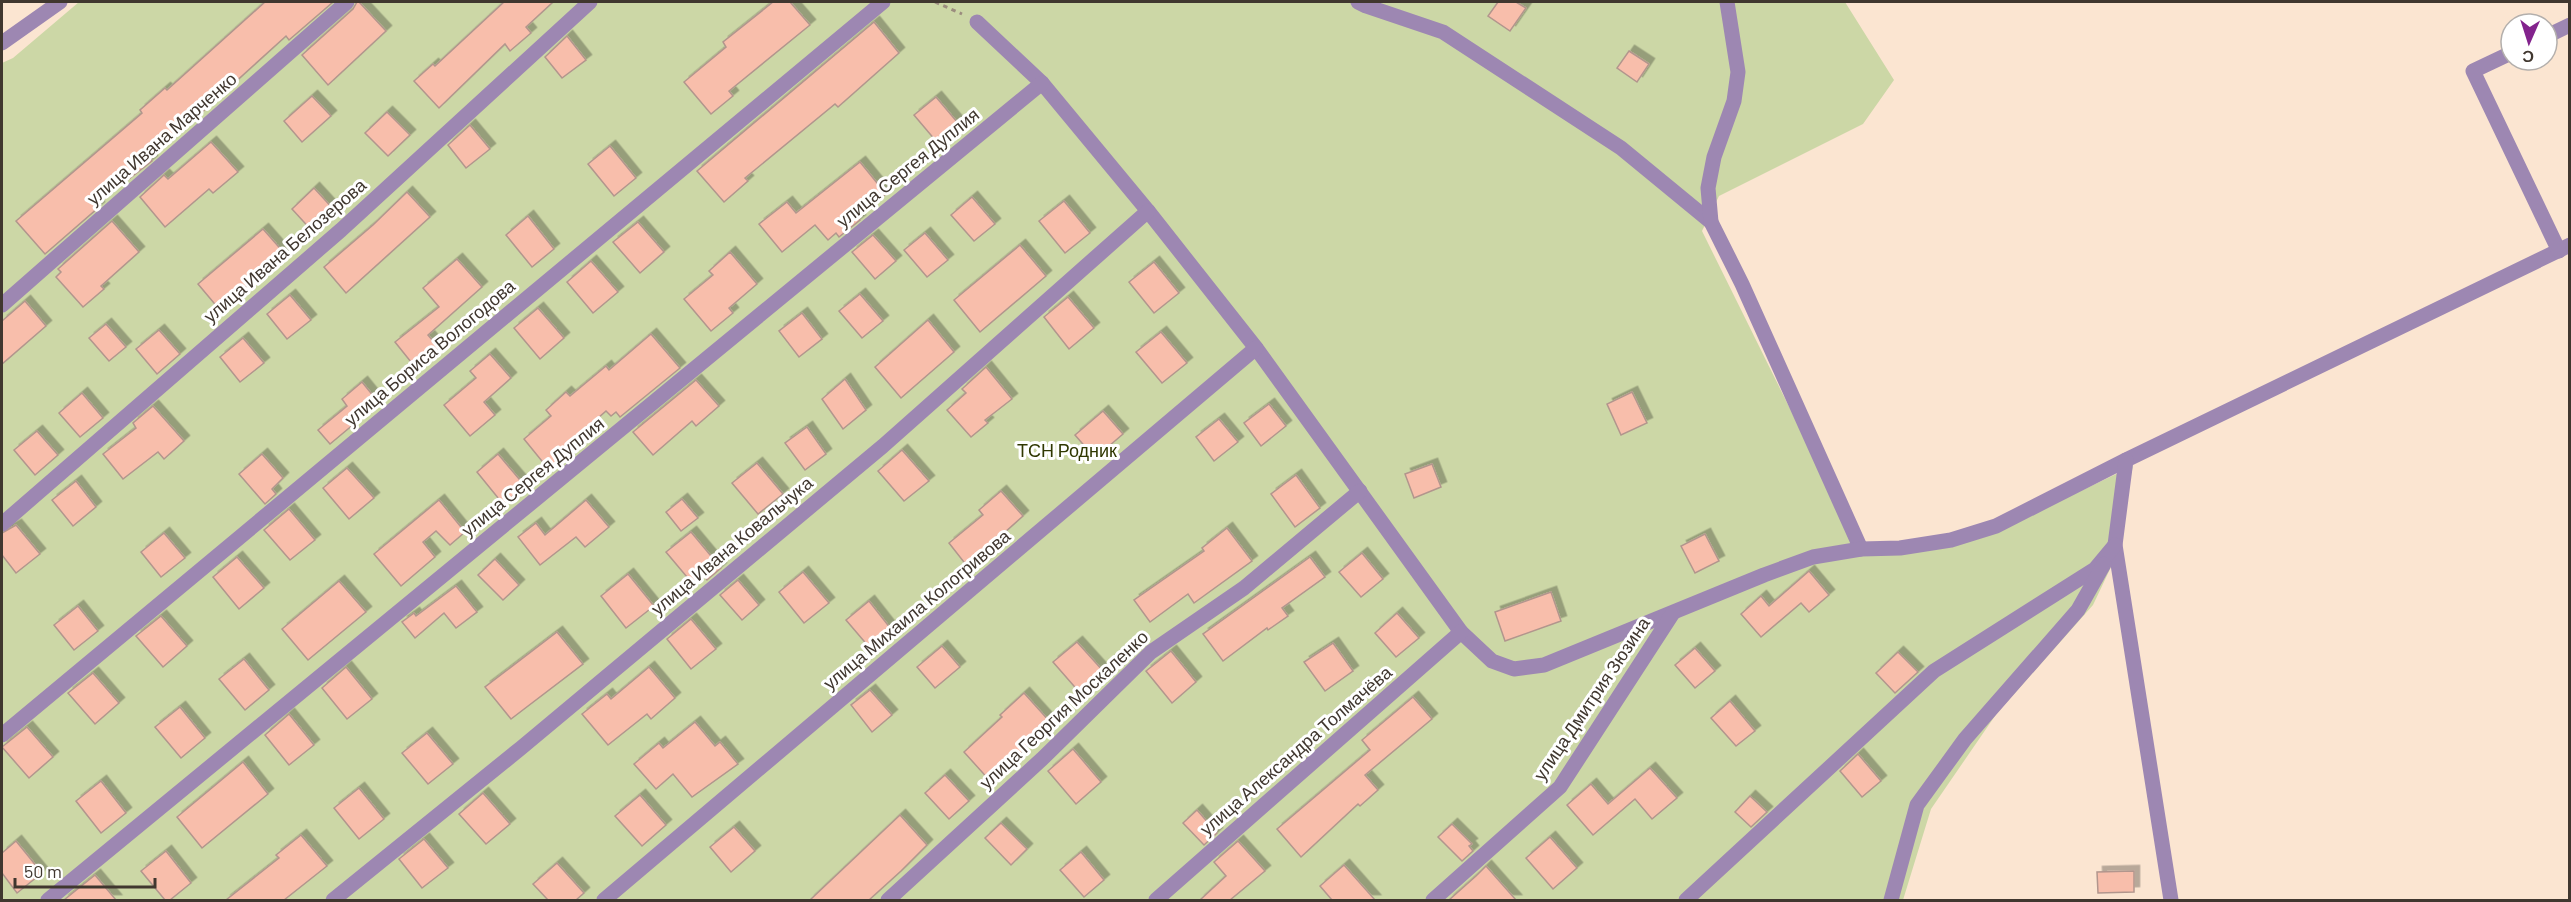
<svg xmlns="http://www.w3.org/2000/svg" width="2571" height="902" viewBox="0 0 2571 902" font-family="Barlow,sans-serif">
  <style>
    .green { fill: #ccd7a6 }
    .building { fill: #f8beab; stroke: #b2968d; stroke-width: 1.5; filter: url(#shadow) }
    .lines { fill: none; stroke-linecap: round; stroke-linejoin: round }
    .path { stroke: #9b8c7e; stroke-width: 3; stroke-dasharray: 4.5 4.5; stroke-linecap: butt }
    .minor { stroke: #9d87b2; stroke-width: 15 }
    .labels { text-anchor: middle; stroke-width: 6; stroke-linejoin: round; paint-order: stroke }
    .street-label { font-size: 18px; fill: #40372f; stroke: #fff }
    .park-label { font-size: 18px; fill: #303802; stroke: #fff }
  </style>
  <defs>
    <filter id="shadow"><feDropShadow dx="5.5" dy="-5.5" stdDeviation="0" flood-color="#0004"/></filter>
  </defs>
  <rect width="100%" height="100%" fill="#fbe5d1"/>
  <polygon class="green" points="79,2 1845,2 1894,80 1863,124 1719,196 1702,231 1863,556 1984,537 2133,466 2111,567 2093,605 1997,713 1931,809 1903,900 2,900 2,63 13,58"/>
  <g class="building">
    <polygon points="265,2 333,2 289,40 286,36 200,114 199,112 148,157 152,161 97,204 99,207 45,254 16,221 142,113 140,110 165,88 167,90"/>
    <polygon points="357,2 359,2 386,31 328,85 302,55 353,9"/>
    <polygon points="504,2 553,2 526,27 531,33 510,51 505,44 439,108 414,81 433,64 435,66"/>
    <polygon points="773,2 790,2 810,25 729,91 733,96 711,114 684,82 726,47 723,42"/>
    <polygon points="1498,2 1516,2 1526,8 1510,31 1488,16"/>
    <polygon points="874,22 899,53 838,107 835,104 745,178 748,181 724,202 697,171"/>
    <polygon points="567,36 586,60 562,78 545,57"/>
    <polygon points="1629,51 1649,64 1637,82 1617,68"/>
    <polygon points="312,96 331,116 302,142 284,121"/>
    <polygon points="936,97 963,129 941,147 914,115"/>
    <polygon points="387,112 410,135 388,156 365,133"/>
    <polygon points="470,125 490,149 466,168 448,145"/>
    <polygon points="211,142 238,172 213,193 209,189 165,227 140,197 164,175 168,179"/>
    <polygon points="610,146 636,178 614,196 588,164"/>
    <polygon points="860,162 886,194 858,217 860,220 839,237 836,233 828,240 815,225 782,252 759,224 787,202 796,213"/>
    <polygon points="314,188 336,212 314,233 292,209"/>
    <polygon points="407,192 430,217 346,293 324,267 373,225"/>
    <polygon points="972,197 995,224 974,241 951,215"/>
    <polygon points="1064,201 1090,233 1065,253 1039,221"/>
    <polygon points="528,216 554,249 532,267 506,235"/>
    <polygon points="112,221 139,252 101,286 104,289 83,307 56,277 61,272 58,269"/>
    <polygon points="638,222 664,252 640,273 613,242"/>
    <polygon points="263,229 285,254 219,309 198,284"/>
    <polygon points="925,233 948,260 927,277 904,250"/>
    <polygon points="873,235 896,261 875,279 852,252"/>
    <polygon points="1020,245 1046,276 980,332 954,300"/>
    <polygon points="730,252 757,284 729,308 733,313 711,331 684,299 713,275 709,271"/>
    <polygon points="457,259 482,287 428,335 439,348 415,367 395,342 439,307 423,288"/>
    <polygon points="591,261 618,292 593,313 567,282"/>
    <polygon points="1154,262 1179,293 1154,313 1129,282"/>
    <polygon points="860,294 883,321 862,338 839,311"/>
    <polygon points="290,295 311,320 287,339 267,314"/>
    <polygon points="1068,297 1094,328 1069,349 1044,317"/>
    <polygon points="25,301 46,326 2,364 2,321"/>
    <polygon points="538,308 564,338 540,359 514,328"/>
    <polygon points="802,313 822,339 799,357 779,331"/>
    <polygon points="928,320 954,352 901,398 875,367"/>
    <polygon points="106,324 126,347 109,361 89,338"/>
    <polygon points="159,330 180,354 157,374 136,349"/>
    <polygon points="1161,332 1187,363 1162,383 1136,352"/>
    <polygon points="651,334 680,368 620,417 616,412 611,416 606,411 566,446 572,453 550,471 524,439 551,416 546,410 566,392 570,396 606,366 609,370"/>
    <polygon points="243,338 264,363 240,382 220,357"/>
    <polygon points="490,354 511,378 484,402 495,415 470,436 444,405 476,378 470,371"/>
    <polygon points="986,367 1012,399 985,420 988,423 971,437 947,410 966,393 962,389"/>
    <polygon points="845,379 866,410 843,429 822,399"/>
    <polygon points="696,380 719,406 696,426 692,421 653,455 633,432"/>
    <polygon points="362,382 379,403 330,444 318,430 347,406 342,399"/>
    <polygon points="1632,392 1647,423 1621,435 1607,404"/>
    <polygon points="82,393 103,418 80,437 59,413"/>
    <polygon points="1269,404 1286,426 1261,446 1244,423"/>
    <polygon points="153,406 184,441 164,459 158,452 123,479 103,454 136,428 133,423"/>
    <polygon points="1103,411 1123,434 1095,458 1075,435"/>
    <polygon points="1219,419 1238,442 1214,461 1196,437"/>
    <polygon points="807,427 826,454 805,470 785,443"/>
    <polygon points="37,431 58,455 35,475 14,450"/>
    <polygon points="902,450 929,481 904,501 878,471"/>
    <polygon points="262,454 283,478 272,489 276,494 265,504 239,474"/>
    <polygon points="498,454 525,486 503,504 477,472"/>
    <polygon points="757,463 783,494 758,514 732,483"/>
    <polygon points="1432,464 1441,487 1414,498 1405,474"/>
    <polygon points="347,468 374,498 349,519 323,488"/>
    <polygon points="1296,475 1320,508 1295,527 1271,494"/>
    <polygon points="76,481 96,507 73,526 52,500"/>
    <polygon points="1001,491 1023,516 967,566 949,543 983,515 979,510"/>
    <polygon points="682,499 698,518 681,531 666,512"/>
    <polygon points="439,500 465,532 450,545 436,531 423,542 435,557 401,586 374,554"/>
    <polygon points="586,500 609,527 585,547 576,537 540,565 518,537 536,523 545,535"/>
    <polygon points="289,509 315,540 290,560 264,530"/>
    <polygon points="16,525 40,554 16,573 2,555 2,533"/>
    <polygon points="1227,528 1252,561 1194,603 1188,594 1150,622 1134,600 1204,551 1202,548"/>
    <polygon points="691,532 721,568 707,580 703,574 692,583 666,552"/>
    <polygon points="164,533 185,558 161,577 141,552"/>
    <polygon points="1705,534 1719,561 1695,573 1681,546"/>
    <polygon points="1362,553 1383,579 1361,597 1339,572"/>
    <polygon points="237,557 264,588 239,609 213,577"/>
    <polygon points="1310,557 1325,577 1282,608 1288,616 1268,630 1267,628 1223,661 1203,634"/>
    <polygon points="495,559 519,585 503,600 478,575"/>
    <polygon points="1809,571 1829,595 1809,612 1801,603 1761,637 1741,614 1761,596 1769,606"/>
    <polygon points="803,572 829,603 804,623 779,592"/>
    <polygon points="628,574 654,606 626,628 601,596"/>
    <polygon points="738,580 759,605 742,620 720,595"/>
    <polygon points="339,581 366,612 308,660 282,629"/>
    <polygon points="456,586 477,612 456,628 444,613 415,638 402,622 414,613 416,616"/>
    <polygon points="1551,592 1561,621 1505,641 1495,612"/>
    <polygon points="869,601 891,629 869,647 846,620"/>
    <polygon points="78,606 98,631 74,650 54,625"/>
    <polygon points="1397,613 1419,638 1396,657 1375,633"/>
    <polygon points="161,616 187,646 163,667 136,636"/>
    <polygon points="691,619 716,649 691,669 667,639"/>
    <polygon points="557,632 583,664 511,719 485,687"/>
    <polygon points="1077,642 1104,672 1080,693 1053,662"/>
    <polygon points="1333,643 1353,671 1325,691 1304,662"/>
    <polygon points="942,646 960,667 935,688 917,667"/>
    <polygon points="1695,648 1715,671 1695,688 1675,665"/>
    <polygon points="1171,651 1196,682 1172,703 1146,671"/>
    <polygon points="1898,652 1918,672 1895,693 1876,673"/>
    <polygon points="244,659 269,690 245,710 219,679"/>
    <polygon points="346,667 372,699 347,719 322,688"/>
    <polygon points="649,667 675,698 651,719 647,714 608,745 582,714 607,694 611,699"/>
    <polygon points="93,673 119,703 95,724 68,693"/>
    <polygon points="870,690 892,715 872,732 851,705"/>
    <polygon points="1024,693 1051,723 991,782 964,752 1002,717 1000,715"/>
    <polygon points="1413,697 1432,719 1365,775 1378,790 1360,806 1358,804 1301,857 1277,829 1370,750 1362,740"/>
    <polygon points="1730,701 1755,731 1736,746 1711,718"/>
    <polygon points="180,707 205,738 181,758 155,727"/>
    <polygon points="289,714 314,745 289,765 265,735"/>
    <polygon points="695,722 715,746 720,742 738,764 692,797 673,774 656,789 634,764 659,743 663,748"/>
    <polygon points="27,727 53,757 29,778 2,747"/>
    <polygon points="427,733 453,764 428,784 402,753"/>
    <polygon points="1073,749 1101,782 1076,804 1048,771"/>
    <polygon points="1858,754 1881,781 1862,797 1840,771"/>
    <polygon points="243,762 268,794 202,848 177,817"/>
    <polygon points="1650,768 1677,798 1652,819 1635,799 1593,835 1567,805 1591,784 1608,804"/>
    <polygon points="945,775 969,801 949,819 925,793"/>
    <polygon points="101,781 126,813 101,833 76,801"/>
    <polygon points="359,788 384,819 359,839 334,808"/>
    <polygon points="483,793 510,824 486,844 459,814"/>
    <polygon points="640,795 666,825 642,846 615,816"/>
    <polygon points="1750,796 1767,812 1751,827 1735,812"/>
    <polygon points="1197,810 1217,833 1204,845 1183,823"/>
    <polygon points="900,815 927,845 901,871 869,900 810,900"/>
    <polygon points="1001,823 1027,849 1011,865 985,838"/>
    <polygon points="1452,824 1472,844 1469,846 1473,851 1462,861 1438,837"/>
    <polygon points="734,827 755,851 731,872 710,847"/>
    <polygon points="301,835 327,866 284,900 226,900 279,858 276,855"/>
    <polygon points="1550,837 1577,868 1553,889 1526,858"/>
    <polygon points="424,839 448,868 422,888 399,859"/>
    <polygon points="16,841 42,873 17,893 2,873 2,853"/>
    <polygon points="1238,841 1265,871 1230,900 1200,900 1226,876 1214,862"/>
    <polygon points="166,851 191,883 170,900 165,900 141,871"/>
    <polygon points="1081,852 1104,880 1084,897 1060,870"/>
    <polygon points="557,863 584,893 576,900 548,900 533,884"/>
    <polygon points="1344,865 1375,900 1332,900 1320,886"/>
    <polygon points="1486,866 1516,900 1449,900 1476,876"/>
    <polygon points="2134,871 2134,892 2098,893 2097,872"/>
    <polygon points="95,875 116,900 64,900"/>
  </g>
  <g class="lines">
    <polyline class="path" points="935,2 962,14"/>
    <g class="minor">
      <polyline points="1358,2 1366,6 1443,32 1621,148 1711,222"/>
      <polyline points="1727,2 1738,72 1734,101 1714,157 1708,188 1711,222 1742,284 1861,549"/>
      <polyline points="977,22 1042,83 1148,211 1256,348 1461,632 1492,661 1514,669 1544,665 1764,575 1813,557 1861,549 1900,548 1951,540 1996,526 2126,460 2570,245"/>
      <polyline points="2547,36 2570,25"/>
      <polyline points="2,43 60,2"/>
      <polyline points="2511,53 2473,71 2559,251"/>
      <polyline points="2,305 347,2"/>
      <polyline points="2126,460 2115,545 2171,900"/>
      <polyline points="2,524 341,230 590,2"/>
      <polyline points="2,735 883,2"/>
      <polyline points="48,900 1042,83"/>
      <polyline points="333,900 521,748 883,446 1148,211"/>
      <polyline points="604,900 1256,348"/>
      <polyline points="888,900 1042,759 1151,652 1244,588 1360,491"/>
      <polyline points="1156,900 1461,632"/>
      <polyline points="1433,900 1560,787 1673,613"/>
      <polyline points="1686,900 1934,671 2095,569 2115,545"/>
      <polyline points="1891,900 1917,805 1965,739 2078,610 2104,564"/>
    </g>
  </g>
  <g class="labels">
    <g class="street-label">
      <text transform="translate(162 139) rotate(-41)" y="6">улица Ивана Марченко</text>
      <text transform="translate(908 168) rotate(-39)" y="6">улица Сергея Дуплия</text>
      <text transform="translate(285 251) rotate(-41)" y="6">улица Ивана Белозерова</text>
      <text transform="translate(430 353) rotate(-40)" y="6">улица Бориса Вологодова</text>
      <text transform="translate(533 477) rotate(-39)" y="6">улица Сергея Дуплия</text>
      <text transform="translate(732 546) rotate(-40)" y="6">улица Ивана Ковальчука</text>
      <text transform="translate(917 610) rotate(-40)" y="6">улица Михаила Кологривова</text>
      <text transform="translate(1592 699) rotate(-56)" y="6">улица Дмитрия Зюзина</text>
      <text transform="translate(1064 710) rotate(-43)" y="6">улица Георгия Москаленко</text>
      <text transform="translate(1296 751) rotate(-41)" y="6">улица Александра Толмачёва</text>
    </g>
    <g class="park-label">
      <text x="1067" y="457">ТСН Родник</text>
    </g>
  </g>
  <rect width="2571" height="902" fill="none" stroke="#40372f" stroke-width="6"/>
  <g transform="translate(2529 42) rotate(183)"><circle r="28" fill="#ffffff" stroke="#b3afac" stroke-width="1.5"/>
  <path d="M0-4.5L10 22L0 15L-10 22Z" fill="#83238d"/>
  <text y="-9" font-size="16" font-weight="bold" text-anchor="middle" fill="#40372f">С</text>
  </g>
  <path d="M15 878v9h140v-9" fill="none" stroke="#40372f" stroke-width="3"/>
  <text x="24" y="878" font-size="18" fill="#40372f" stroke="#ffffff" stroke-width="4.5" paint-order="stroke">50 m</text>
</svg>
